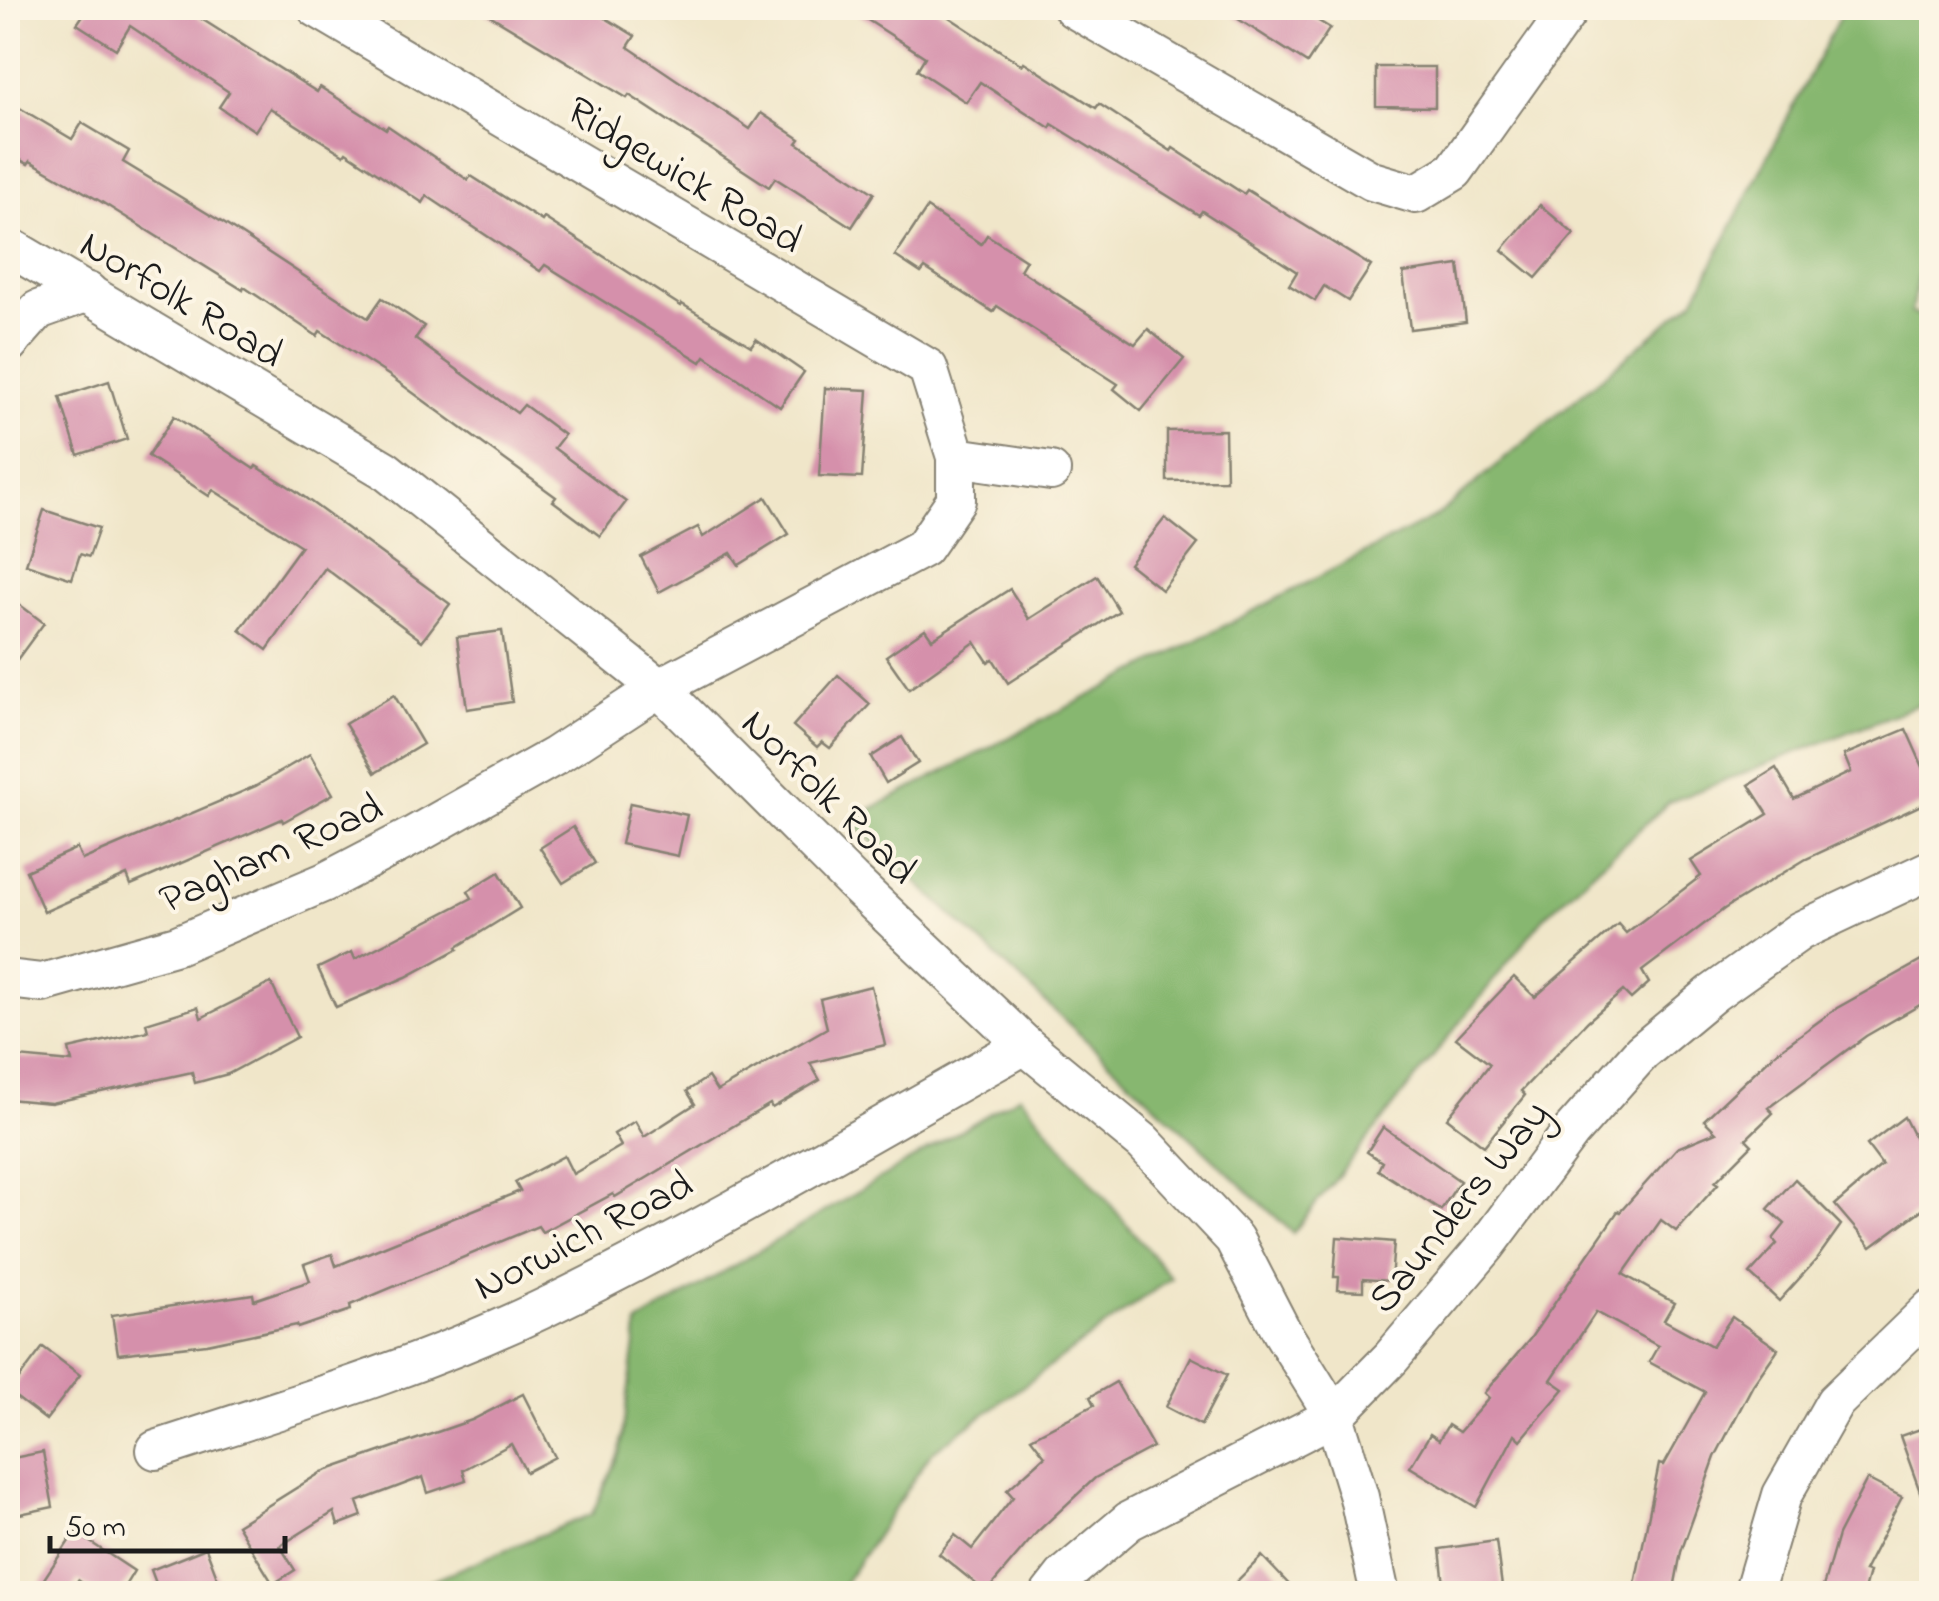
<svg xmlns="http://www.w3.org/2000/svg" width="1939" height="1601" viewBox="0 0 1939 1601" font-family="'Indie Flower',sans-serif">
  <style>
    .forest { fill: #87b770; stroke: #526a46; stroke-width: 2.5 }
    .building { fill: #d590ab }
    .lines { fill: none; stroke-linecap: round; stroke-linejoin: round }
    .minor-casing { stroke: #868172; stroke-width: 42 }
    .minor { stroke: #fff; stroke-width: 38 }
    .labels { text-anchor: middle; stroke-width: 8; stroke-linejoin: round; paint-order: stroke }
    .street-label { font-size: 42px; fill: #1c1c1c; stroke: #fcf5e5 }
  </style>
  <rect width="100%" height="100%" fill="#fcf5e5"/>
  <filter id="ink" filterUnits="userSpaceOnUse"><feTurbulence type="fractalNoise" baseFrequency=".01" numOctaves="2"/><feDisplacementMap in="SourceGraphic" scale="20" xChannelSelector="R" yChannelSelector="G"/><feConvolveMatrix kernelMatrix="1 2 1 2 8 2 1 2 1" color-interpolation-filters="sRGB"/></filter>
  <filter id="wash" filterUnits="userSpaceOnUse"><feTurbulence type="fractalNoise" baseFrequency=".0048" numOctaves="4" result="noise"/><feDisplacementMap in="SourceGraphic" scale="40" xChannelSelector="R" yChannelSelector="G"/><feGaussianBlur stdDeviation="2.25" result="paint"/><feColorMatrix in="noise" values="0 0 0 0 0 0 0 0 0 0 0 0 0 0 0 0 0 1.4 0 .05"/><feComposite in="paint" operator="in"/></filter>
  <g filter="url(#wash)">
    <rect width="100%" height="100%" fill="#f0e6c9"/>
    <g class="forest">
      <polygon points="1844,8 1931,8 1931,203 1911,313 1931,317 1931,700 1669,802 1544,917 1293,1233 850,820 1438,515 1694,300"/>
      <polygon points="1020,1095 1171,1278 931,1453 838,1593 401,1593 592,1514 620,1451 638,1323"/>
    </g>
    <g id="blocks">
      <g class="building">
        <polygon points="88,8 184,8 317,92 320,87 386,129 388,126 468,180 471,176 542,221 544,218 681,306 682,304 751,346 756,339 804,372 780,407 705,356 701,362 545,265 540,271 427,196 423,203 346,152 344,155 270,108 255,131 219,107 229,92 130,26 116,49 77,24"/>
        <polygon points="478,8 589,8 635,36 628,47 750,129 761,113 800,139 797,143 874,193 852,227 775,178 769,187 629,95 627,98"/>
        <polygon points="849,8 935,8 1022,65 1024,62 1096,108 1099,104 1171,151 1173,148 1244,194 1247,190 1371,266 1348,301 1324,286 1315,301 1289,285 1297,272 1202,211 1199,215 1052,124 1050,128 980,82 966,102 917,70 925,57"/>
        <polygon points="1221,8 1297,8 1330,28 1307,63"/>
        <polygon points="1376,67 1435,67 1435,107 1376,106"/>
        <polygon points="8,101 72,139 82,123 129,151 123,162 225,224 368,318 382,298 424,326 415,339 517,413 524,405 564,435 554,448 626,502 600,536 553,501 556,497 390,376 320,331 317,336 244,287 243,290 100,201 30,161 28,164 8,153"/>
        <polygon points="1540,205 1574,234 1536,278 1502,250"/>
        <polygon points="927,208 981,244 987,235 1026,260 1020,270 1135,344 1148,329 1184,359 1141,411 1114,389 1118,384 997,306 993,312 925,268 921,273 895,256"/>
        <polygon points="1459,265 1466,322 1410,329 1403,273"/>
        <polygon points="109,381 127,439 78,455 60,397"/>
        <polygon points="825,388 868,390 862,478 819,476"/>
        <polygon points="174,416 254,469 256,466 296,491 450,604 422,641 325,568 267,650 240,630 301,546 213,490 209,496 148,456"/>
        <polygon points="1225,430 1226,480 1167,481 1167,431"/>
        <polygon points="766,497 789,534 739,565 731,553 659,592 641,557 698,527 703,537"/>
        <polygon points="44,510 99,528 89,557 80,554 72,579 26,564"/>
        <polygon points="1165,518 1198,544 1162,590 1129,564"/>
        <polygon points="1097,576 1119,611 1008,683 993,659 988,662 975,642 909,689 886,656 925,629 932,639 1010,589 1029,619"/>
        <polygon points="8,596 44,623 8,672"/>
        <polygon points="502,631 512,702 467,709 457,637"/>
        <polygon points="838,675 870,704 830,748 822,742 817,747 793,726"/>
        <polygon points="394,695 423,744 375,773 345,724"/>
        <polygon points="1906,729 1932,787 1932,800 1806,859 1724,909 1642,971 1649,983 1631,999 1623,991 1588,1021 1521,1091 1525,1095 1484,1146 1447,1118 1490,1064 1456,1038 1514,977 1535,997 1618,924 1626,933 1701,876 1691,861 1768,814 1749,785 1776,768 1794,799 1851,772 1844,755"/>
        <polygon points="902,737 918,763 886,783 871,757"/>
        <polygon points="310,754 333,794 283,822 282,819 131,885 127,875 44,912 26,871 77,848 82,860 256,786"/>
        <polygon points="630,803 687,815 678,856 621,844"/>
        <polygon points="573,827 595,863 563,883 540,848"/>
        <polygon points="499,872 520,908 457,947 458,949 406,977 336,1007 318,968 352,952 355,959 472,898 468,891"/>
        <polygon points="1932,955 1932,998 1866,1036 1768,1108 1773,1113 1746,1139 1752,1145 1715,1182 1718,1184 1676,1231 1661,1220 1623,1274 1674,1303 1664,1320 1712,1346 1732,1317 1778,1349 1753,1385 1715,1457 1681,1552 1673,1594 1633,1594 1659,1464 1664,1465 1705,1392 1649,1362 1658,1346 1596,1312 1551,1380 1564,1389 1521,1440 1515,1434 1476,1507 1410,1467 1430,1434 1439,1440 1448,1425 1459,1432 1489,1398 1484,1393 1530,1339 1618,1211 1620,1212 1677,1148 1716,1132 1704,1120 1774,1054 1837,1008"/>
        <polygon points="271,983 297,1037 228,1074 195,1083 192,1072 51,1103 8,1099 8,1056 72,1062 69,1049 148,1031 146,1023 198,1007 201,1018"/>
        <polygon points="871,986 885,1045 810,1063 820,1080 772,1108 770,1104 615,1197 613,1194 542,1232 538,1226 350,1305 351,1310 298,1328 297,1325 207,1344 118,1354 112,1315 253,1294 254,1300 310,1281 304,1264 332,1254 336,1266 520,1191 515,1182 564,1156 573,1174 621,1146 614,1134 635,1121 644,1137 695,1104 687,1091 708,1077 717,1091 827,1028 820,999"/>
        <polygon points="1904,1117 1932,1172 1932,1202 1871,1247 1835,1205 1882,1165 1867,1145"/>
        <polygon points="1383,1127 1460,1181 1441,1210 1378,1170 1382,1162 1367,1152"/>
        <polygon points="1795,1179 1841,1225 1816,1260 1779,1301 1750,1274 1777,1244 1773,1239 1785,1224 1768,1209"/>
        <polygon points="1337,1237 1394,1242 1391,1281 1363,1279 1363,1291 1338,1290 1339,1277 1334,1277"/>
        <polygon points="43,1347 80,1375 46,1420 9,1392"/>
        <polygon points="1191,1357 1227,1375 1201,1425 1166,1407"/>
        <polygon points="1116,1382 1153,1447 1095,1478 1037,1532 986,1592 939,1554 955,1535 972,1549 1013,1497 1007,1490 1045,1456 1031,1438 1094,1405 1090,1397"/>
        <polygon points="523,1394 555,1457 526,1472 511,1444 463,1470 466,1480 428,1493 423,1477 357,1502 362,1516 338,1525 334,1512 280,1546 295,1570 273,1584 237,1525 322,1472 472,1420"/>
        <polygon points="1932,1425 1932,1514 1928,1514 1900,1436"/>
        <polygon points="43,1452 53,1507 15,1515 8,1479 8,1459"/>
        <polygon points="1867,1479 1902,1497 1864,1571 1869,1572 1863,1594 1821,1594 1838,1535"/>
        <polygon points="75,1532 134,1571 120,1594 98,1594 78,1580 69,1594 34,1594"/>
        <polygon points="1496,1541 1503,1594 1445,1594 1440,1549"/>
        <polygon points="206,1548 219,1582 189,1594 160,1594 151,1570"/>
        <polygon points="1262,1556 1298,1594 1224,1594"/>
      </g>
    </g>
  </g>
  <g filter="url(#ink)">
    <use href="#blocks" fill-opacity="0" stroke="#868172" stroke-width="2.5"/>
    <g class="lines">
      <g class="minor-casing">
        <g id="minor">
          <polyline points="317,8 928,368 956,457"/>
          <polyline points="1073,8 1372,181 1416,194 1454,171 1570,8"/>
          <polyline points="8,246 385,470 659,688 851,880 1025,1045 1143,1142 1234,1239 1282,1332 1334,1416 1359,1497 1380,1594"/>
          <polyline points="8,344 38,310 88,292"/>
          <polyline points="8,979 42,983 177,945 325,882 413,836 555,756 659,688 923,548 956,500 956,457 1051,471"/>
          <path d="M156,1450C284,1408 419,1368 540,1310C706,1230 865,1134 1025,1045"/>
          <polyline points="1050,1594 1064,1576 1129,1521 1334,1416 1391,1358 1486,1246 1571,1132 1642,1052 1713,993 1800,931 1932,869"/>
          <polyline points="1753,1594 1782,1495 1835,1402 1932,1308"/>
        </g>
      </g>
      <use href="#minor" class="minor"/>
    </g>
  </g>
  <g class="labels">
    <g class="street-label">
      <text transform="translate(686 173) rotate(31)" y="15">Ridgewick Road</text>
      <text transform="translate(183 297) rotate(31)" y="15">Norfolk Road</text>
      <text transform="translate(831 795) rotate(45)" y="15">Norfolk Road</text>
      <text transform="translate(270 851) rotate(-24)" y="15">Pagham Road</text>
      <text transform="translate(1457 1205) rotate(-51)" y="15">Saunders Way</text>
      <text transform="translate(582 1233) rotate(-27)" y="15">Norwich Road</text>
    </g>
  </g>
  <rect width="1939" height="1601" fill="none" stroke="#fcf5e5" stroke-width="40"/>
  <path d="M50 1536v15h235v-15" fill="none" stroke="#1c1c1c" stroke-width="5"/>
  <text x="65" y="1536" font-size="30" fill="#1c1c1c" stroke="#fcf5e5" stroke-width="8" paint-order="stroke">50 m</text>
</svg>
